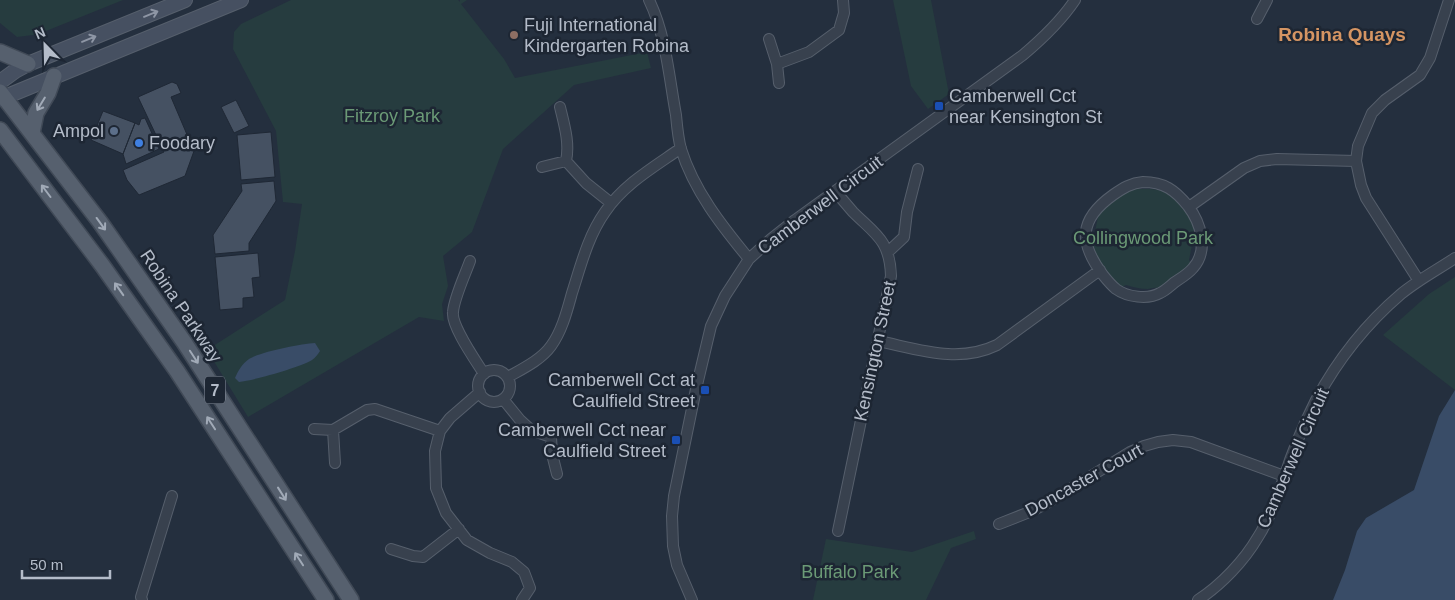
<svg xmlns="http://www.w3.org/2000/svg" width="1455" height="600" font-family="Arial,sans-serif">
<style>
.green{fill:#263c3f}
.water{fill:#394c67}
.building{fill:#455162;stroke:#1f2835}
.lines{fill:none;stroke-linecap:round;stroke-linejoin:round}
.minor-casing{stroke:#565f6c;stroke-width:12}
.secondary-casing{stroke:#565f6c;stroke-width:16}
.primary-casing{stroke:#414a57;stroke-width:18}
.minor{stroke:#38414e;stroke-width:10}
.secondary{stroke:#465061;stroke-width:14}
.primary{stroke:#56606e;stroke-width:15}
.oneway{stroke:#8e96a5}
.oneway2{stroke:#a1aab7}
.education-dot{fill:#8d6e63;stroke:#1d2633;stroke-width:2}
.transit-dot{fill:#1a4fb4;stroke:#1d2633;stroke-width:2}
.service-dot{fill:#5c6f8a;stroke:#1d2633;stroke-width:2}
.shop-dot{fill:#3f7fe0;stroke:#1d2633;stroke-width:2}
.labels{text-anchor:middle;stroke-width:5;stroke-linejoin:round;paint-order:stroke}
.shield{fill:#1d2633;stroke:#878f9c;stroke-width:1}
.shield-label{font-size:16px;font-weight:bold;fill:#b4bcc9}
.poi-label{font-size:18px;fill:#b4bcc9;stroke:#1d2633;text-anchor:start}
.park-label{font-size:18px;fill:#6b9a76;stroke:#1d2633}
.street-label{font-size:18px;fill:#b4bcc9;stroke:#1d2633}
.neighbourhood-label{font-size:19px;font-weight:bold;fill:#d59563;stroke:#1d2633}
</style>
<rect width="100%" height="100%" fill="#242f3e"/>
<path class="green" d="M 0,0 L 123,0 L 46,31 L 33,35 L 17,37 L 0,23 Z
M 291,0 L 458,0 L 460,2 L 460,0 L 467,0 L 461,4 L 504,59 L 515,78 L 647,52 L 651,68 L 574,85 L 503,149 L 472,232 L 443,256 L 448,286 L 442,304 L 444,321 L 419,317 L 248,417 L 207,350 L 285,300 L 295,251 L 302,204 L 283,202 L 276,131 L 233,49 L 234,32 L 241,24 Z
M 893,0 L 931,0 L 949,94 L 928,109 L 911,86 Z
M 1136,185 L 1138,189 L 1151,189 L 1164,191 L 1167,189 L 1185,209 L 1198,232 L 1194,235 L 1189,260 L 1192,265 L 1162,289 C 1156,287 1154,288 1148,289 C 1140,289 1133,287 1126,285 L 1120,288 C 1106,277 1097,260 1090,244 L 1093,242 L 1098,217 L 1097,213 L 1104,206 Z
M 1455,277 L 1455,390 L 1383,335 L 1429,294 Z
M 974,531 L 976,539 L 951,548 L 926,600 L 813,600 L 826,539 L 912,552 Z"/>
<path class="water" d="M 315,343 L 320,351 C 318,354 315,358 312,360 C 298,368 255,380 239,382 L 235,378 C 238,371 242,364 249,359 C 260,352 300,344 315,343 Z
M 1455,390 L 1455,600 L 1333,600 L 1345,570 L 1357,531 L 1366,518 L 1414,490 L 1439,416 Z"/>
<path class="building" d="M 172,82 L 177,84 L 181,93 L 171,97 L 194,151 L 185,176 L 139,195 L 127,180 L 123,170 L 164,152 L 138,97 Z
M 236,100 L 249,126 L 234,133 L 221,107 Z
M 103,111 L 135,123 L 123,154 L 91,140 Z
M 145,118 L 159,149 L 126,164 L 123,154 L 135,123 L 139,125 L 141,119 Z
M 271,132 L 275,177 L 241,180 L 237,135 Z
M 274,181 L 276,201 L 249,243 L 249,251 L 215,254 L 213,235 L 242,191 L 241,184 Z
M 258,253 L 260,277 L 252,278 L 254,297 L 243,298 L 243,308 L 220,310 L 215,257 Z"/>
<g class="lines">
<defs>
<path id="minor" d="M 649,0 C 666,35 669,77 676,115 C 677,126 678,138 681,149 C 694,191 722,226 749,259
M 1257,19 L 1267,0
M 769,39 L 777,64 L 779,83
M 777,64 L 809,52 L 839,30 L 844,13 L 843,0
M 560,107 C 564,124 570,143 566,161 L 586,183 L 611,203
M 542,167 L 566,161
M 1143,182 C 1164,182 1175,190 1188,206 C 1201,223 1209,250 1193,268 C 1188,274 1181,278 1175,282 C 1170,286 1165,291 1160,293 C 1148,300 1127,297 1116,289 C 1111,285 1107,280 1103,275 C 1079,243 1078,220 1113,195 C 1123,188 1131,183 1143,182 Z
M 835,191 C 841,198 847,205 853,212 C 875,234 890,240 891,276 L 838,531
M 1189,207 L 1244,168 L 1260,161 L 1277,159 L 1356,161
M 888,252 L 904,237 L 907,212 L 918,169
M 470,261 C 465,275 454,298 453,312 C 451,326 476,361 484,374
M 1419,281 L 1366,198 L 1361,185 L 1356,161 L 1358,146 L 1372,113 L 1385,100 L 1420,75 L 1430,58 L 1449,0
M 878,341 C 918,349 958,364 997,345 L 1100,270
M478 386a16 16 0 1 1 32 0a16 16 0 1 1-32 0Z
M 508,377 C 522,369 541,360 551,346 C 562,331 567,311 572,293 C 581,265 588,236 605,212 C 624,184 654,167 681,148
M 480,392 L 450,418 L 440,431 L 435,451 L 436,488 L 446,513 L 467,540 L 490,553 L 512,562 L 524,572 L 530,588 L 522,600
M 503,399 L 520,420 L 531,430 L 551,437 L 552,454 L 557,474
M 314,429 L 333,430
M 335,463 L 333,430 L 367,410 L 375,409 L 440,431
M 999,524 L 1032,511 L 1049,502 L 1130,452 L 1144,446 L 1158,442 L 1173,440 L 1191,442 L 1284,476
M 391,549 L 413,556 L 423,557 L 459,529
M 142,600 L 141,597 L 172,496
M 692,600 L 677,565 L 673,546 L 672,516 L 674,496 L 696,389 L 711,326 L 725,296 L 749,259 L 771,239 L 795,220 L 1023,55 C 1042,39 1061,21 1075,0
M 1198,600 C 1221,585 1244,561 1258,537 C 1270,519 1276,498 1284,478 C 1292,452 1304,424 1316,400 C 1337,361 1367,323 1401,294 C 1418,280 1437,270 1455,258"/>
<path id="secondary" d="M 0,82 L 15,71 L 28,64 L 185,0
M 0,99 L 241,0"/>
<path id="primary" d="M 0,52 L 28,64
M 0,92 L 100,222 L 184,342 L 351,600
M 0,130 L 102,265 L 177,371 L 326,600
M 32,133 L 36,113 L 48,93 L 54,76"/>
</defs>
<use href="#minor" class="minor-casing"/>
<use href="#secondary" class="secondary-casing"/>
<use href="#primary" class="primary-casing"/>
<use href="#minor" class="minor"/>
<use href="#secondary" class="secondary"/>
<use href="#primary" class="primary"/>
</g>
<defs><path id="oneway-shaft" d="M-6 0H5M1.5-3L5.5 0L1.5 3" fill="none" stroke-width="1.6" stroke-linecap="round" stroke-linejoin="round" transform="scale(1.25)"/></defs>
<g class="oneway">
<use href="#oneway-shaft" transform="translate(151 14) rotate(-22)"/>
<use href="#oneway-shaft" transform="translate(89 39) rotate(-22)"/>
</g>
<g class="oneway2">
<use href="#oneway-shaft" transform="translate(41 104) rotate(121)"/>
<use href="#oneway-shaft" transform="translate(46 191) rotate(-127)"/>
<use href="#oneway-shaft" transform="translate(101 224) rotate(54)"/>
<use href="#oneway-shaft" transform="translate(119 289) rotate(-125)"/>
<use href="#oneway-shaft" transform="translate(194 357) rotate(57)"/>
<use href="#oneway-shaft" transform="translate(211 423) rotate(-123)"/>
<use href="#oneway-shaft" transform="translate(282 494) rotate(58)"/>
<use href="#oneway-shaft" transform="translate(299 559) rotate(-123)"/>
</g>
<circle class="education-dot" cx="514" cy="35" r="5"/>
<g class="transit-dot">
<rect x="934" y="101" width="10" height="10" rx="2.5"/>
<rect x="700" y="385" width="10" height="10" rx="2.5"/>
<rect x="671" y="435" width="10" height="10" rx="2.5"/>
</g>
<circle class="service-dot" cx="114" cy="131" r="5"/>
<circle class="shop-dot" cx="139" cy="143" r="5"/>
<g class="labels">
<rect class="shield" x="205" y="376.5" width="20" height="27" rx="4"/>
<g class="shield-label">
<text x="215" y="396">7</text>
</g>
<g class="poi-label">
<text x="524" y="31">Fuji International<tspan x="524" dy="21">Kindergarten Robina</tspan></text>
<text x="949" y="102">Camberwell Cct<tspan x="949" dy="21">near Kensington St</tspan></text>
<text x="104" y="137" text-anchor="end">Ampol</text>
<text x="149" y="149">Foodary</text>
<text x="695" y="386" text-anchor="end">Camberwell Cct at<tspan x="695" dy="21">Caulfield Street</tspan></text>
<text x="666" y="436" text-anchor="end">Camberwell Cct near<tspan x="666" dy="21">Caulfield Street</tspan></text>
</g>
<g class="park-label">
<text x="392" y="122">Fitzroy Park</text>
<text x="1143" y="244">Collingwood Park</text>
<text x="850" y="578">Buffalo Park</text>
</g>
<g class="street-label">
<text transform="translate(820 205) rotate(-37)" y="6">Camberwell Circuit</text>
<text transform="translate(181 306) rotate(56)" y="6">Robina Parkway</text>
<text transform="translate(875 351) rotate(-78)" y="6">Kensington Street</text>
<text transform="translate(1293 458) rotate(-66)" y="6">Camberwell Circuit</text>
<text transform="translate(1084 480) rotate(-29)" y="6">Doncaster Court</text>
</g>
<g class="neighbourhood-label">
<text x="1342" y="41">Robina Quays</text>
</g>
</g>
<g transform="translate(45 45) rotate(337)" stroke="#1d2633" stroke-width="4" paint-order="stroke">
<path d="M0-4L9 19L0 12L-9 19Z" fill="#b4bcc9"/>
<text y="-8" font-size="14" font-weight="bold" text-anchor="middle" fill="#b4bcc9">N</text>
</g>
<path d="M22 570v8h88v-8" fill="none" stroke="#b4bcc9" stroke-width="2.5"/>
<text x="30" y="570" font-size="15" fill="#b4bcc9" stroke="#1d2633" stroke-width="4" paint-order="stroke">50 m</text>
</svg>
